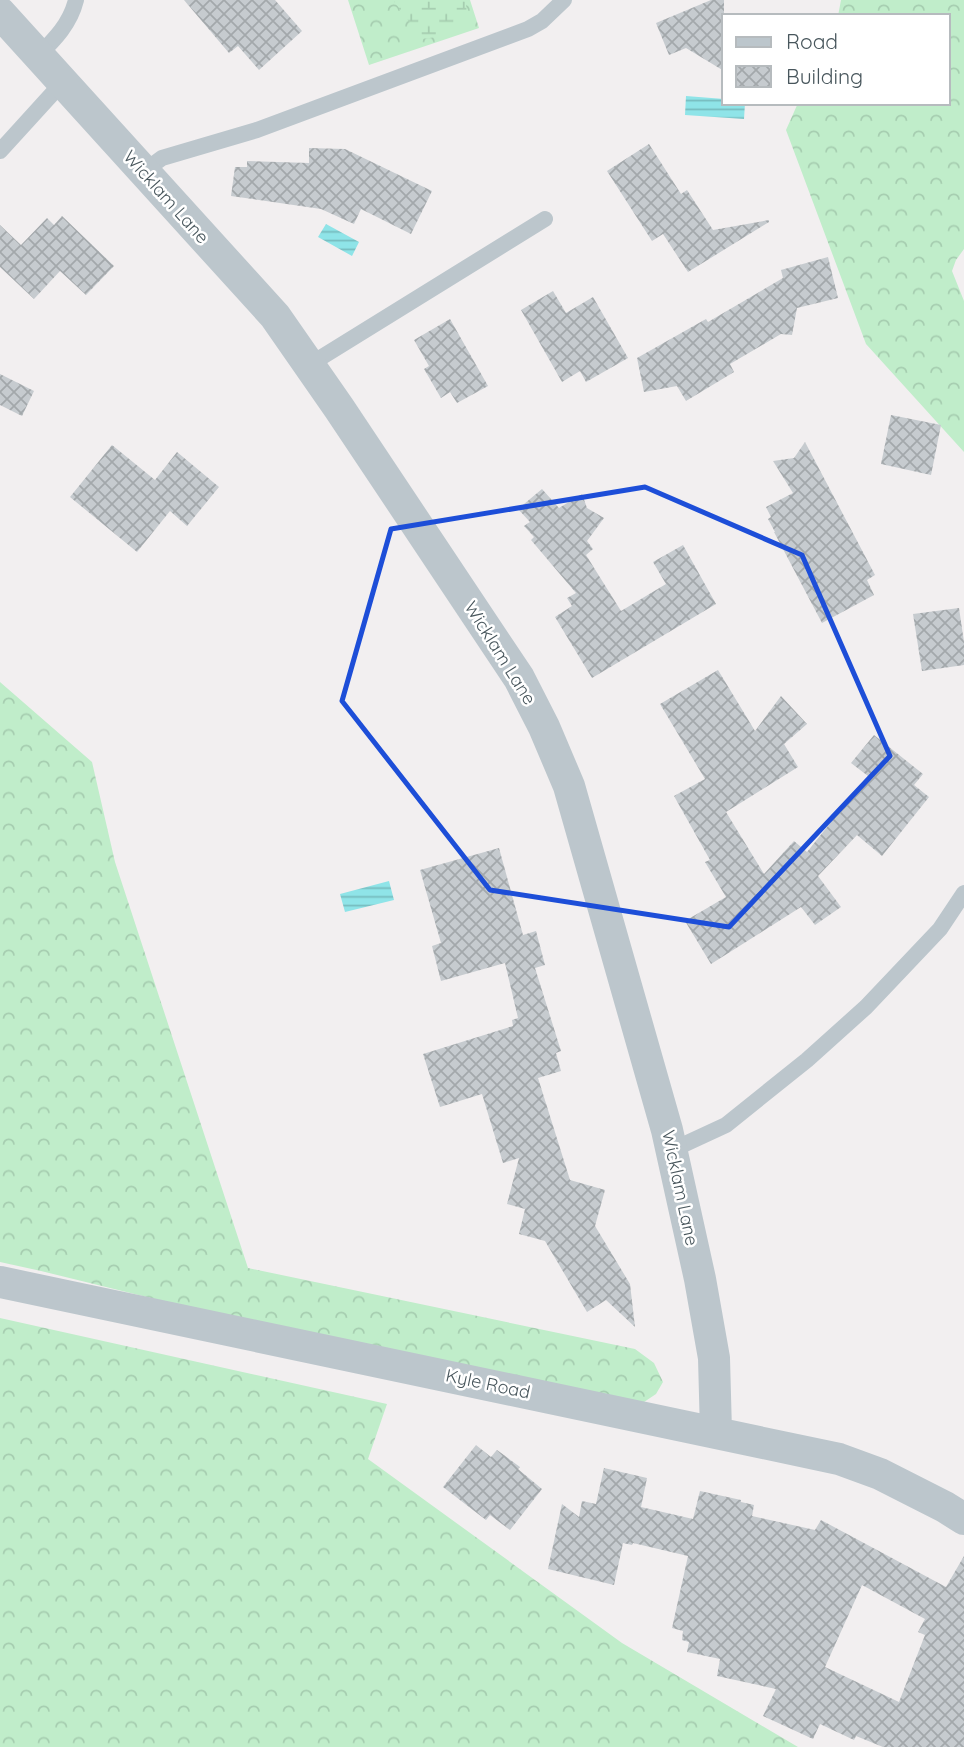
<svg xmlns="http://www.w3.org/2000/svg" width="964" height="1747" font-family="Quicksand,sans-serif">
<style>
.forest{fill:url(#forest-crowns)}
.wetland{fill:url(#wetland-marsh)}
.water{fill:url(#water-rules)}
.building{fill:url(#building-cross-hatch);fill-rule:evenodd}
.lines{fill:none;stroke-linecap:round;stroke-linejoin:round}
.lane{stroke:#bcc6cc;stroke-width:16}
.street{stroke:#bcc6cc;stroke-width:32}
.marked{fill:none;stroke:#1d4ed8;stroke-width:5;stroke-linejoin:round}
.labels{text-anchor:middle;stroke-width:5;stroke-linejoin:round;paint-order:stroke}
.street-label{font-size:18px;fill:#48565c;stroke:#fff}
</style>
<defs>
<pattern id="forest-crowns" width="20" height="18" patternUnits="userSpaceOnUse" patternTransform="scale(1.75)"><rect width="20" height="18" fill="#c0edca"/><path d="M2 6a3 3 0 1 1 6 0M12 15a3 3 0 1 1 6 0" fill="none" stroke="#a6cdb0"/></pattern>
<pattern id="wetland-marsh" width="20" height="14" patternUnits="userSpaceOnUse" patternTransform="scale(1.75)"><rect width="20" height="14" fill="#c0edca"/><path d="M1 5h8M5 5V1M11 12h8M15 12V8" fill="none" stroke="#a6cdb0"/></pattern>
<pattern id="water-rules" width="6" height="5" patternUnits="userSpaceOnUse" patternTransform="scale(1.75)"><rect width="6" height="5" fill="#8fe4e8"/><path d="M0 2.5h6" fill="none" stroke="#77bcbf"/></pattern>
<pattern id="building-cross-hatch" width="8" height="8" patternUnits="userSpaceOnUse" patternTransform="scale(1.75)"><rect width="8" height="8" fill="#c6cbcf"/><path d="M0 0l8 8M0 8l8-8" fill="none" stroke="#a3a8ab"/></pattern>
</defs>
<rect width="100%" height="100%" fill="#f2eff0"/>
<path class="forest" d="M 348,0 L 470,0 L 479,28 L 369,65 Z
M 841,0 L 964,0 L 964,249 L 956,260 L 952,271 L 964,301 L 964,452 L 866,344 L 786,130 L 798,103 L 948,103 L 948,16 L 838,16 Z
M 0,682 L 92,762 L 115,862 L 248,1268 L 635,1349 L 654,1363 L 663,1382 L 656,1394 L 641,1404 L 232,1318 L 41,1271 L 0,1262 Z
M 0,1318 L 387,1404 L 368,1459 L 622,1643 L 798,1747 L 0,1747 Z"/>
<path class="wetland" d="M 393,0 L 466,0 C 466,5 467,12 466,18 C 464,34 436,37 422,39 Z"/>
<path class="water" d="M 686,96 L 724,99 L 724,103 L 745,103 L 744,119 L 685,115 Z
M 326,224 L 359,242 L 352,256 L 318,237 Z
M 389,881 L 394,900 L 345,912 L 340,894 Z"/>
<path class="building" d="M 184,0 L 275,0 L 302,31 L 259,70 L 238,46 L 229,53 Z
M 711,0 L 724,0 L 724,71 L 686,48 L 669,55 L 656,23 Z
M 649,144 L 681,194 L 687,190 L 713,230 L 769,220 L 769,222 L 688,272 L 663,234 L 652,241 L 607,171 Z
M 309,148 L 345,149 L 432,191 L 411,234 L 361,209 L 354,224 L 321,209 L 231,196 L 235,167 L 247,167 L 247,161 L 309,163 Z
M 62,216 L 114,266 L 86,295 L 60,271 L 34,299 L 0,267 L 0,225 L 21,245 L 47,218 L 54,225 Z
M 828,257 L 838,298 L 797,308 L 792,335 L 781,334 L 730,364 L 734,372 L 686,401 L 677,386 L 644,392 L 637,358 L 706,319 L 708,322 L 783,278 L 781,270 Z
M 553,291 L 566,313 L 593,297 L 628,358 L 586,382 L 580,371 L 562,382 L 521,310 Z
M 450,319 L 488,386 L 457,403 L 450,392 L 441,398 L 424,369 L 429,366 L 414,340 Z
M 0,374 L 34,391 L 22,416 L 0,405 Z
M 891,415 L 941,425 L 931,475 L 881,464 Z
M 805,442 L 875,575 L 867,580 L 874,595 L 822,623 L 774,532 L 775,532 L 768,519 L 771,517 L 766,507 L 793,493 L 773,461 L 794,458 Z
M 112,445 L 155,480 L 177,452 L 219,487 L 187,526 L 170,511 L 137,552 L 70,497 Z
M 542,489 L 559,508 L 582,494 L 587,508 L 604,518 L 587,541 L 593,549 L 586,555 L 621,611 L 666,584 L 653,562 L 683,545 L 716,604 L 592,678 L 555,617 L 572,606 L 567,598 L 576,593 L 531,540 L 534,537 L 524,526 L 530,522 L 518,509 Z
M 959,608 L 964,642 L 964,665 L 922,671 L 913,614 Z
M 718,670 L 755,731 L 781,696 L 807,724 L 784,744 L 798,767 L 726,812 L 764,874 L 794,841 L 807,852 L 868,776 L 851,763 L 874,735 L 923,774 L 914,785 L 929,797 L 882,856 L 857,835 L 818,876 L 841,907 L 815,925 L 801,907 L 711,964 L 685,921 L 726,897 L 705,862 L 710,860 L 674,796 L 705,779 L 660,704 Z
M 499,848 L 523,935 L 536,931 L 545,965 L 535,968 L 561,1051 L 556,1053 L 561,1071 L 538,1078 L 570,1180 L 605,1190 L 595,1226 L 630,1284 L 635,1327 L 606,1300 L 587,1312 L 545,1241 L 519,1234 L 525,1209 L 507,1204 L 519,1158 L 503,1163 L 482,1094 L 440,1107 L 423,1054 L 513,1026 L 512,1020 L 518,1018 L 505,963 L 441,981 L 432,946 L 441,943 L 420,870 Z
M 476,1445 L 491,1457 L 497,1450 L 520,1467 L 518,1469 L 542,1489 L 510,1530 L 490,1515 L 486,1520 L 443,1487 Z
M 604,1468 L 647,1478 L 641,1507 L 693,1519 L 700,1491 L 741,1500 L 741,1502 L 754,1505 L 752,1516 L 815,1530 L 821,1520 L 946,1587 L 964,1556 L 964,1747 L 883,1747 L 856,1736 L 854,1740 L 820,1724 L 813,1739 L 763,1716 L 776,1689 L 717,1676 L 720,1659 L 687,1652 L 689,1642 L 682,1640 L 683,1631 L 672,1628 L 688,1556 L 633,1543 L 632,1545 L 623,1543 L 614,1585 L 548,1569 L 562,1504 L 579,1517 L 582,1501 L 596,1504 ZM 862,1585 L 925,1619 L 918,1632 L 925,1635 L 899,1702 L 825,1667 Z"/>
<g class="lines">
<path class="lane" d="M 38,56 C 55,39 70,24 76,0
M 0,151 L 62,83
M 143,172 L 162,158 L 257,130 L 528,29 L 542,21 L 564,0
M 309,365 L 545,219
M 672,1150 L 726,1125 L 807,1060 L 866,1007 L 940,929 L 964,893"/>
<path class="street" d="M 0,13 L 275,316 L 339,408 L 519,678 L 544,727 L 569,786 L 667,1130 L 700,1279 L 714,1358 L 716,1432
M 0,1282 L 839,1459 L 880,1474 L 945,1507 L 964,1519"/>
</g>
<path class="marked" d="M 645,487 L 802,555 L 890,756 L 729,927 L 490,890 L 342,701 L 391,529 Z"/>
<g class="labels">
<g class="street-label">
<text transform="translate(166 197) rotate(48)" y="6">Wicklam Lane</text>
<text transform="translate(500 653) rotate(58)" y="6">Wicklam Lane</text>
<text transform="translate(680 1188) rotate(78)" y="6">Wicklam Lane</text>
<text transform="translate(488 1384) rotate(12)" y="6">Kyle Road</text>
</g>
</g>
<rect x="722" y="14" width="228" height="91" fill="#ffffff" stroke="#b6bbbe" stroke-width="2"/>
<rect x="736" y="37" width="35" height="10" fill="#bcc6cc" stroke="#b6bbbe" stroke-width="2"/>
<text x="786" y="49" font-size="21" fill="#48565c">Road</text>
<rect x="736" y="66" width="35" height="21" fill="url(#building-cross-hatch)" stroke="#b6bbbe" stroke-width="2"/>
<text x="786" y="84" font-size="21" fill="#48565c">Building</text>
</svg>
